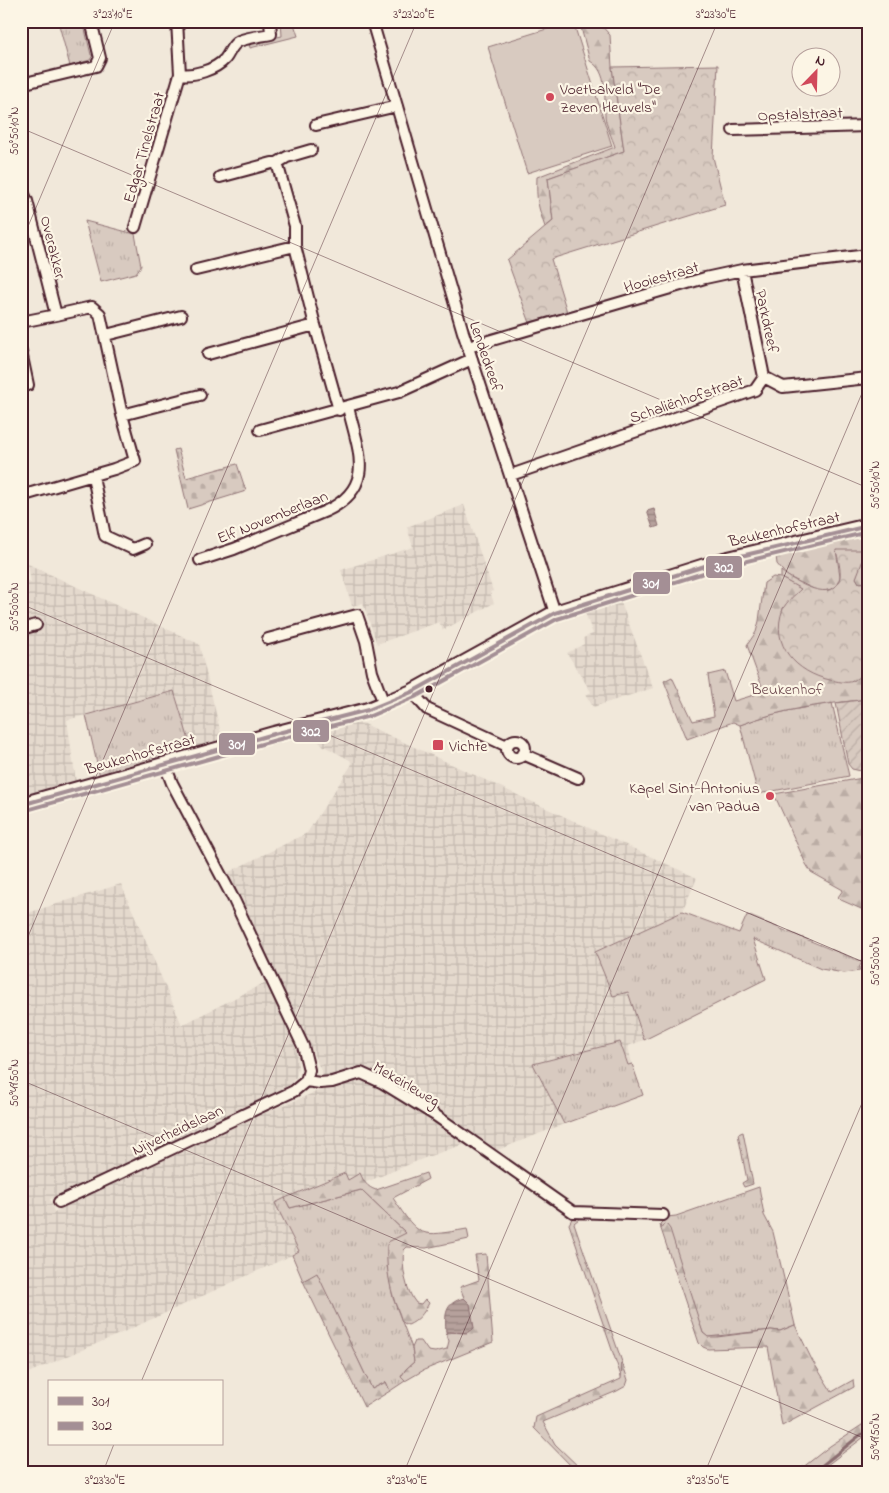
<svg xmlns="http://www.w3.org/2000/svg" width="889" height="1493" font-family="'Indie Flower',sans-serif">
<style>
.industrial{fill:url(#industrial-grid)}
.grass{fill:url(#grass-tufts);stroke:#917476}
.forest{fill:url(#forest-firs);stroke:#917476}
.cemetery{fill:url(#cemetery-stones);stroke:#917476}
.park{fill:url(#park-crowns);stroke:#917476}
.garden{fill:url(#garden-furrows);stroke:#917476}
.pitch{fill:#d8cac0;stroke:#917476}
.water{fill:url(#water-rules);stroke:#8b6d6f}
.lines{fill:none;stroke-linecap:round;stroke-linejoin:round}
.stream{stroke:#8b6d6f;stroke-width:3}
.street-casing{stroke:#4a1f2b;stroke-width:14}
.secondary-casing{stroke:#4a1f2b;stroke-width:18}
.street{stroke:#fcf5e5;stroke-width:10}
.secondary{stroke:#fcf5e5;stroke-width:14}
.bus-1-casing{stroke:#fcf5e5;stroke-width:8}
.bus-2-casing{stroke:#fcf5e5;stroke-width:8}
.bus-1{stroke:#a48f95;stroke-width:4}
.bus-2{stroke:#a48f95;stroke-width:4}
.ticks{fill:none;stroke:#4a1f2b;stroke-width:1;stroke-opacity:0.45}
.poi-dot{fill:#d1495b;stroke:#fcf5e5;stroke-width:2}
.bus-dot{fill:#4a1f2b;stroke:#fcf5e5;stroke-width:2}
.labels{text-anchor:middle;stroke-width:4.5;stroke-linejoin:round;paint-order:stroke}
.poi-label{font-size:16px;fill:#4a1f2b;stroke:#fcf5e5;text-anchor:start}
.street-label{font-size:16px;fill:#4a1f2b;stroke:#fcf5e5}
.park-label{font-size:16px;fill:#6e4a50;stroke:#fcf5e5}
.line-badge{stroke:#fcf5e5;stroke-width:2}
.badge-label{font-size:14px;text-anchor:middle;font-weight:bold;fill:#fff}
.neatline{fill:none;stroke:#4a1f2b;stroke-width:2}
.ticks-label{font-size:12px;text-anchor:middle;fill:#4a1f2b}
</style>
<defs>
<pattern id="industrial-grid" width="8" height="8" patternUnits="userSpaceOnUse" patternTransform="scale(1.25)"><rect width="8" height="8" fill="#e4d9cd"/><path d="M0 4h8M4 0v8" fill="none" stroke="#c5bab0"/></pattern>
<pattern id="grass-tufts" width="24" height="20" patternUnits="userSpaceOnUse" patternTransform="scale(1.25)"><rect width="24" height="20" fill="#d8cac0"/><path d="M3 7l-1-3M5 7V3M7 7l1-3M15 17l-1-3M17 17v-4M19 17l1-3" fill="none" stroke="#bbada5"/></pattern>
<pattern id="forest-firs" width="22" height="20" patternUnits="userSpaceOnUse" patternTransform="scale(1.25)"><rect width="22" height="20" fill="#d8cac0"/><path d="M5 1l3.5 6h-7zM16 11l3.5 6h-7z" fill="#bbada5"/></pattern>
<pattern id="cemetery-stones" width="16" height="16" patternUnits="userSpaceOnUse" patternTransform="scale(1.25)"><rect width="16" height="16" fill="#d8cac0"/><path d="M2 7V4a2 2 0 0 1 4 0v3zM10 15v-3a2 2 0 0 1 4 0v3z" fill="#bbada5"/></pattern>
<pattern id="park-crowns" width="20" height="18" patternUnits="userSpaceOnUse" patternTransform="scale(1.25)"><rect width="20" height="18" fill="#d8cac0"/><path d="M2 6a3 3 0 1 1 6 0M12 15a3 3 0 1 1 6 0" fill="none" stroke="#bbada5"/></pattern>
<pattern id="garden-furrows" width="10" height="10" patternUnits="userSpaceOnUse" patternTransform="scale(1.25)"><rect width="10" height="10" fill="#d8cac0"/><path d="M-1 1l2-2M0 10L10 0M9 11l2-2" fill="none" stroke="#bbada5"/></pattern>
<pattern id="water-rules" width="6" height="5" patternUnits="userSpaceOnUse" patternTransform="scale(1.25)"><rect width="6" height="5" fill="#b6a19c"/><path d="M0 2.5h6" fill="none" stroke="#96837f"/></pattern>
</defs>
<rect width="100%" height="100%" fill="#f1e8da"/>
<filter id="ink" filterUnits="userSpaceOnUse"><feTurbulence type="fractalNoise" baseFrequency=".02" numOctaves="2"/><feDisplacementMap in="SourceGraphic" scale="10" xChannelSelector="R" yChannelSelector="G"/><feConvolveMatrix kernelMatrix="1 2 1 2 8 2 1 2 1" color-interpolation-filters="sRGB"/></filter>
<g filter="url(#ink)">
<path class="industrial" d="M 464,505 L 493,591 L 490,592 L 494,603 L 443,630 L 439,622 L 377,644 L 363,603 L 352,606 L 341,570 L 413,547 L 407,527 Z
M 28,564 L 199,644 L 223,742 L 192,750 L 174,691 L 67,720 L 76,782 L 21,797 L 21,578 L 31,583 Z
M 620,600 L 653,688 L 593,707 L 586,695 L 591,692 L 567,653 L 584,644 L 583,638 L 593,634 L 584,610 Z
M 358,721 L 697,878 L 682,912 L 595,952 L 628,992 L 644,1040 L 628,1046 L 632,1064 L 628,1065 L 620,1042 L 533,1064 L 564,1124 L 495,1151 L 468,1143 L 427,1157 L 364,1183 L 348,1180 L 344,1173 L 275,1202 L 299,1252 L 117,1335 L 21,1376 L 21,915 L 121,884 L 182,1025 L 266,982 L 290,1029 L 297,1055 L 298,1068 L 296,1077 L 288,1087 L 271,1098 L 50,1199 L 54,1212 L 258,1116 L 318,1091 L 323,1075 L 309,1044 L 225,874 L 307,833 L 352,764 L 350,760 L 324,746 L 308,733 Z"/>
<path class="grass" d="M 58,21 L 83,21 L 91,55 L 93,55 L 90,60 L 70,66 Z
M 281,21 L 293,21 L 298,36 L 250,48 L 249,43 L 282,36 Z
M 85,221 L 135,234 L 141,266 L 136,273 L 101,282 Z
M 174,691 L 192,750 L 100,777 L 86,715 Z
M 832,703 L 849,776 L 758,794 L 740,725 C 770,713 801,708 832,703 Z
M 682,912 L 739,933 L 747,915 L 862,962 L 859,968 L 860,971 L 844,973 L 821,969 L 753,939 L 766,979 L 644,1040 L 628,992 L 613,996 L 595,952 Z
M 620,1042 L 628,1065 L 632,1064 L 643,1095 L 564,1124 L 533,1064 Z
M 759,1187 L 764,1215 L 773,1232 L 795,1325 L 780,1331 L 771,1330 L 708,1337 L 703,1333 L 664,1225 L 661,1229 L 660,1224 L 667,1217 L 676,1216 Z
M 361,1190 L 406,1233 L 387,1266 L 393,1298 L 412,1348 L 414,1362 L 406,1369 L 401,1377 L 405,1381 L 390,1391 L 386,1382 L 372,1389 L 317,1274 L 303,1281 L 292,1255 L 299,1251 L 275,1203 L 285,1198 L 290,1208 Z
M 581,1216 L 636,1217 L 579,1219 L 574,1223 L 622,1362 L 622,1379 L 569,1224 L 573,1217 Z"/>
<path class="forest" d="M 584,21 L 597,21 L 610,35 L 612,67 L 624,151 L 548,178 L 553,221 L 545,227 C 538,206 536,200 537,177 L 615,147 C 612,137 606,126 605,116 C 604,98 609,72 590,61 L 580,24 Z
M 868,534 L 868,582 L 859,583 L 856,578 L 858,571 L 836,550 L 840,576 L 839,580 L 835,588 L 820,592 L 787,576 L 777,564 L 776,556 Z
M 773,577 L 781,578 L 802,589 L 783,608 L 780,623 L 868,677 L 868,699 C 824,704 781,709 740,725 L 733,722 L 687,739 L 664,681 L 672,677 L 693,721 L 714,716 L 708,675 L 725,671 L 734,701 L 764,692 L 747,645 L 756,632 L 759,621 L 764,583 Z
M 868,777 L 868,912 L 841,900 L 838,897 L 843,890 L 811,872 L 806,864 L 774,794 Z
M 743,1132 L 753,1184 L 744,1187 L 742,1183 L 747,1180 L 738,1134 Z
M 345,1173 L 348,1180 L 360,1173 C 364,1182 367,1187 376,1190 L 426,1173 L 428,1179 L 393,1198 C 420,1239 420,1237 467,1229 L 469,1239 L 426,1248 L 407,1247 L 404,1250 C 401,1266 406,1291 416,1303 L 421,1304 L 425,1299 L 429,1303 C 424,1313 418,1321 408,1325 L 402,1322 C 400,1313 395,1305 393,1296 C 388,1279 386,1262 387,1245 L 388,1242 L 406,1233 L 361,1190 L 290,1208 L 285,1198 Z
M 664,1224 L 667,1225 L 670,1229 L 703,1333 L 708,1337 L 717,1337 L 771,1330 L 780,1331 L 795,1325 L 812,1360 L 832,1392 L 853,1380 L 854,1387 L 782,1426 L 768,1347 L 708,1349 L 703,1347 L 699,1343 L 661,1229 Z
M 486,1254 L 493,1342 L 424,1370 L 405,1381 L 401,1377 L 406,1369 L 414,1362 L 412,1348 L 415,1341 L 421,1341 L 428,1351 L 435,1352 L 447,1349 L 449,1341 L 446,1332 L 467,1333 L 470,1304 L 464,1298 L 460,1287 L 479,1280 L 475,1255 Z
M 317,1273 L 372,1389 L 386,1382 L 390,1391 L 364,1407 L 303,1281 Z
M 622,1362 L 628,1380 L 626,1386 L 617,1391 L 543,1422 L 555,1444 L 584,1472 L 577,1472 L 534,1428 L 536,1417 L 621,1379 Z
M 868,1421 L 868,1434 L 818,1472 L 797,1472 L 830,1446 Z"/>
<path class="cemetery" d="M 178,449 L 186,478 L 237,464 L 246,491 L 188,509 L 174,450 Z"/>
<path class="park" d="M 718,65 L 713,157 L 725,205 L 551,259 L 567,312 L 530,323 L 507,260 L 553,221 L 548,178 L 624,151 L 612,67 Z
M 836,550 L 864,550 L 863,560 L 856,578 L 859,583 L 868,582 L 868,677 L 862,674 C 859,676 856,680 853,681 C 847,684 836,681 830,680 C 797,673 769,645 783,609 C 786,602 795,595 801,589 L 781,578 L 781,571 C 793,581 835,606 840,577 C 841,569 838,559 836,550 Z"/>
<path class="garden" d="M 868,699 L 868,770 L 861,771 L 852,769 L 848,764 L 836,703 Z"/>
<path class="pitch" d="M 573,21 L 612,146 L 527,173 L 488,47 Z"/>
<path class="water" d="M 654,509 L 659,526 L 653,528 L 647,511 Z
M 464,1298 L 470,1304 L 474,1328 C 468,1336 456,1331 446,1332 C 445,1315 444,1303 464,1298 Z"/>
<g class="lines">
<path class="stream" d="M 814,1472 L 859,1436 L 868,1431"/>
<defs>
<path id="street" d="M 372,21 L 463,332 L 555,613
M 180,74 C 194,76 215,70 225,59 C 230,53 231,45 239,41 C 249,37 261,36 271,34 L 270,21
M 21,84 L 96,66 L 100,58 L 91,21
M 316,125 L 397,106
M 733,130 L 868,126
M 277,163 L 287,157 L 311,150
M 220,177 L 272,163 L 277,163 L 295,226 L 295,246 L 315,325 L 339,410
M 21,188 L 27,201 L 56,315 L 92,307 L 100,314 L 122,415 L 135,461 L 114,469 L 21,496
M 135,227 L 180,74 L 177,21
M 196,270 L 295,246
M 742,270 L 764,377
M 21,322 L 56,315
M 106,335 L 181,316
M 468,347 L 705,278 L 742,270 L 868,255
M 21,352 L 28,385
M 208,354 L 315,325
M 764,377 L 783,387 L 868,378
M 122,415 L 200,395
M 260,430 L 399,392 L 472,359
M 511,475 L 755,390 L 764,377
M 93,476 L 105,536 L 133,549 L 145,544
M 200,560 L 234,549 L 326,511 C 377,487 358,450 348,407
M 21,629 L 36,625
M 268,639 L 357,615 L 366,641 L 372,672 L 384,704
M 412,692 L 427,709 L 507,746
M507 749a9 9 0 1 1 18 0a9 9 0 1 1-18 0Z
M 523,754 L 578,778
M 165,765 L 172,783 L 234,900 L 303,1046 L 309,1070 L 306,1081
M 306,1081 L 320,1083 L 332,1082 L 361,1073 L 383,1083 L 435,1115 L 573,1212 L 663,1215
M 59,1202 L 294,1091 L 306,1081"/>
<path id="secondary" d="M 21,805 L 274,734 L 368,710 L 412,692 L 555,613 L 724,560 L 868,526"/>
</defs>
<use href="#street" class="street-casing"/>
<use href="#secondary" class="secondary-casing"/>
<use href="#street" class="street"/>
<use href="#secondary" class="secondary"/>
<defs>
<path id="bus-1" d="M 21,805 L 274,734 L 368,710 L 412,692 L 555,613 L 724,560 L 868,526"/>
<path id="bus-2" d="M 23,811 L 276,740 L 370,716 L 415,697 L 557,619 L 726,566 L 868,532"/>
</defs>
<use href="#bus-1" class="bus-1-casing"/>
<use href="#bus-2" class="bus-2-casing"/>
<use href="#bus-1" class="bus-1"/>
<use href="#bus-2" class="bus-2"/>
</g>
</g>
<path class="ticks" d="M 21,128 L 868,488M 21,243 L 115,21M 21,604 L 868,964M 21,953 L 417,21M 21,1080 L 868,1440M 141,1382 L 718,21M 103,1472 L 114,1444M 404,1472 L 868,379M 705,1472 L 868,1089"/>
<g class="poi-dot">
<circle cx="550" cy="97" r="5"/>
<rect x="432" y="739" width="12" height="12" rx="2.5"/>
<circle cx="770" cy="796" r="5"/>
</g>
<circle class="bus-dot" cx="429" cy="689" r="4.5"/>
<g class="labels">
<g class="poi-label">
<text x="560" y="94">Voetbalveld "De<tspan x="560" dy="18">Zeven Heuvels"</tspan></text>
<text x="449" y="751">Vichte</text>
<text x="760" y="793" text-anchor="end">Kapel Sint-Antonius<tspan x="760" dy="18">van Padua</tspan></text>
</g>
<g class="street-label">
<text transform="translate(800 113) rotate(-2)" y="6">Opstalstraat</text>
<text transform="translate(143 147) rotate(-74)" y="6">Edgar Tinelstraat</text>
<text transform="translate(54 247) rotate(76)" y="6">Overakker</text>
<text transform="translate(661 276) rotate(-16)" y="6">Hooiestraat</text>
<text transform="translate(768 321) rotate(78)" y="6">Parkdreef</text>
<text transform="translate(487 356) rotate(71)" y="6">Lendedreef</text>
<text transform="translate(686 398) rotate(-19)" y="6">Schaliënhofstraat</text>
<text transform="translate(272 516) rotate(-22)" y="6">Elf Novemberlaan</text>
<text transform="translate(784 528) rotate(-13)" y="6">Beukenhofstraat</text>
<text transform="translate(140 753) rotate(-16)" y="6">Beukenhofstraat</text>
<text transform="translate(407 1083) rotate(30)" y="6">Mekeirleweg</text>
<text transform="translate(177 1129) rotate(-25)" y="6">Nijverheidslaan</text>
</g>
<g class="park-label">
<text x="787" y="694">Beukenhof</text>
</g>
</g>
<g class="line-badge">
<rect x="705" y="555" width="38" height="24" rx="5" fill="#a48f95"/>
<rect x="632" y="571" width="39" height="24" rx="5" fill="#a48f95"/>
<rect x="292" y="719" width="38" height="24" rx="5" fill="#a48f95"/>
<rect x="218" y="732" width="38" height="24" rx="5" fill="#a48f95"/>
</g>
<g class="badge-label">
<text x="724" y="572">302</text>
<text x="651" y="588">301</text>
<text x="311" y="736">302</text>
<text x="237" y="749">301</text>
</g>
<rect width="889" height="1493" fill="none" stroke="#fcf5e5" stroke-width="55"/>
<rect x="48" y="1380" width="175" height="65" fill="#fcf5e5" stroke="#b59f9b"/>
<rect x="58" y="1397" width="25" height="8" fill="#a48f95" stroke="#b59f9b"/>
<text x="92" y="1406" font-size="15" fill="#4a1f2b">301</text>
<rect x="58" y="1422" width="25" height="8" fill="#a48f95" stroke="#b59f9b"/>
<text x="92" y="1430" font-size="15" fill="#4a1f2b">302</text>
<g transform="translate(816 72) rotate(23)"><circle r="24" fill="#fcf5e5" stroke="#b59f9b"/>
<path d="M0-4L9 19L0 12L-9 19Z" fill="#d1495b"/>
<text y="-8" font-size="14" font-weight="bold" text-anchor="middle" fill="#4a1f2b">N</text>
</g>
<rect x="28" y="28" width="834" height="1438" class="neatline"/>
<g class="ticks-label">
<text x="113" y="18">3°23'10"E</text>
<text x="414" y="18">3°23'20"E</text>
<text x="716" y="18">3°23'30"E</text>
<text transform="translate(14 131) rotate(-90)" y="4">50°50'10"N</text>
<text transform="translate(875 485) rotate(-90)" y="4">50°50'10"N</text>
<text transform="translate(14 607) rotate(-90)" y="4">50°50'00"N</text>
<text transform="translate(875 961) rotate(-90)" y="4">50°50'00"N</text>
<text transform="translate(14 1083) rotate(-90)" y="4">50°49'50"N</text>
<text transform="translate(875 1437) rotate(-90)" y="4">50°49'50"N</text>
<text x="105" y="1484">3°23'30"E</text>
<text x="407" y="1484">3°23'40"E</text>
<text x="708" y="1484">3°23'50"E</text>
</g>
</svg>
